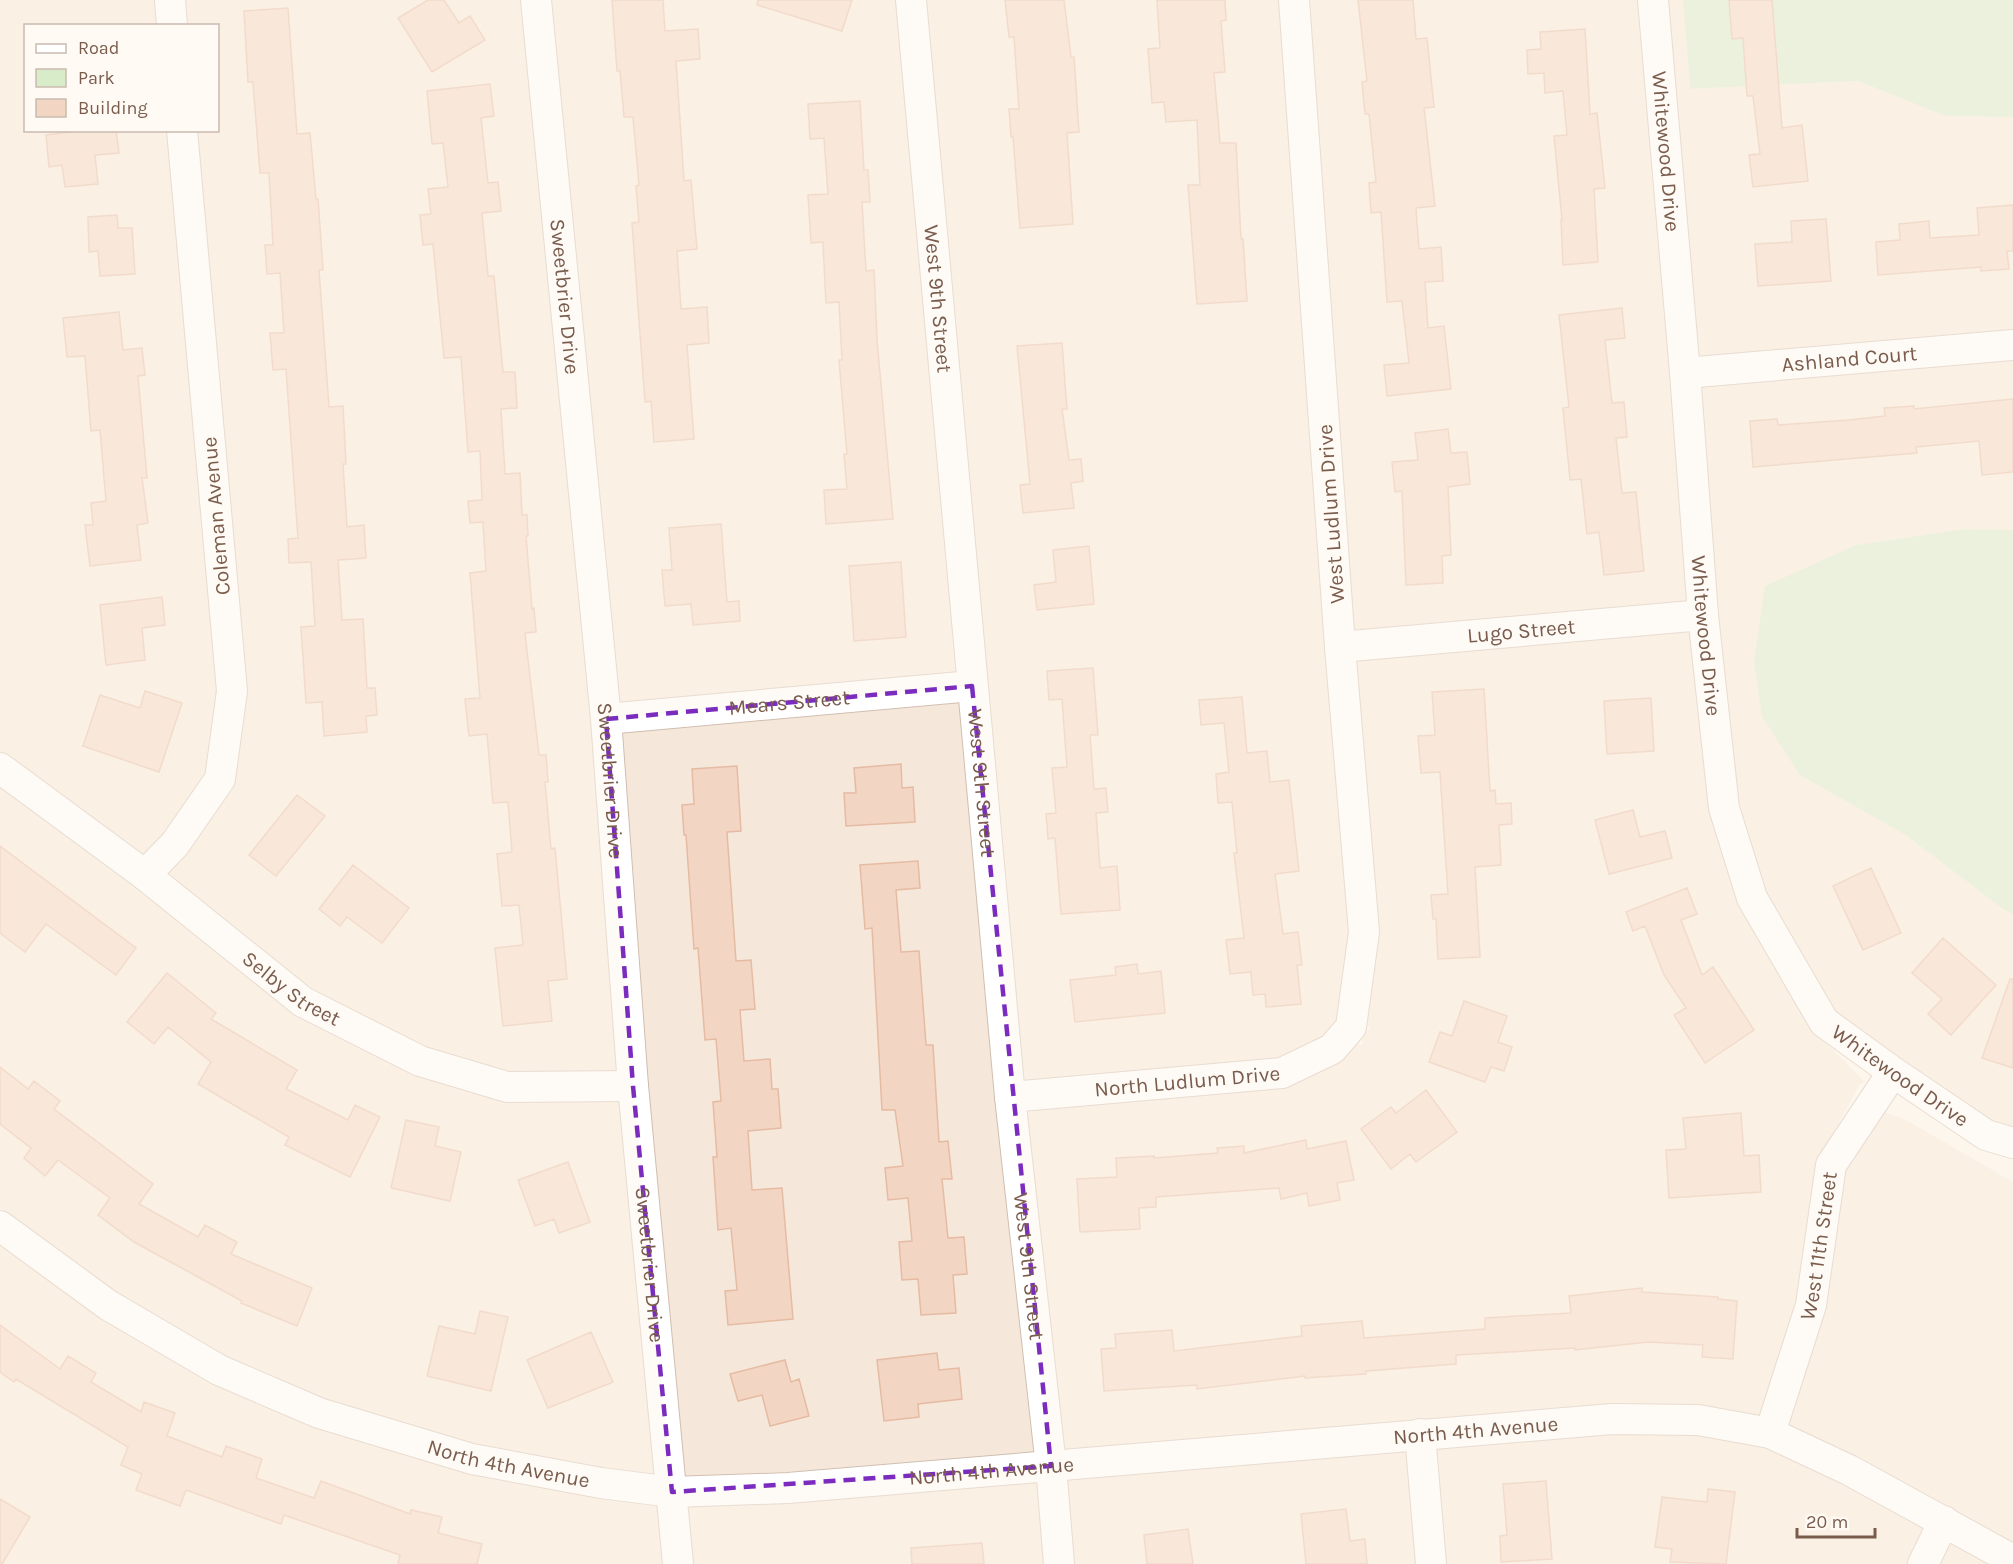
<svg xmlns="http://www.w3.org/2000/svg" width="2013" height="1564" font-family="Karla,sans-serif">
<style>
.residential{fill:#f5e8da}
.green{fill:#d8ecc9}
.building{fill:#f3d5c3;stroke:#e6bba3;stroke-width:1.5}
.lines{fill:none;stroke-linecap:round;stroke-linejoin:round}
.street-casing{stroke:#d1beb0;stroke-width:32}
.street{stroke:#fff;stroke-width:30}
.marked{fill:none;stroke:#7b2cbf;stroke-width:4.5;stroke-dasharray:12 8;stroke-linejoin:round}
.labels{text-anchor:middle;stroke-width:4.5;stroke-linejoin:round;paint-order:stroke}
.street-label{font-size:21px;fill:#7a5c4d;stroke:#fffaf3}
</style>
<rect width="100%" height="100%" fill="#fdf6ec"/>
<path class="residential" d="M 0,0 L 157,0 L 159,25 L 26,26 L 26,130 L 168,131 L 218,690 L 207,773 L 165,833 L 144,856 L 8,756 L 0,753 Z
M 184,0 L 522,0 L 593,720 L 618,1071 L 509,1072 L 424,1047 L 309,988 L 166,874 L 231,789 L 195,131 L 218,130 L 218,26 L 186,25 Z
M 549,0 L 898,0 L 957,673 L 618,703 Z
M 925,0 L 1281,0 L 1350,931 L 1339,1020 L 1324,1036 L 1278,1058 L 1022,1081 Z
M 1308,0 L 1640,0 L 1688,601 L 1352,630 Z
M 1666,0 L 1683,0 L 1690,89 L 1858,81 L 1945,116 L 2013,117 L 2013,329 L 1697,357 Z
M 2013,360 L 2013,530 L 1966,529 L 1904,834 L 2006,911 L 2013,914 L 2013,1149 L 1834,1012 L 1764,892 L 1737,805 L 1716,613 L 1699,387 Z
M 1691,631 L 1710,810 L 1813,1030 L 1865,1082 L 1860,1084 L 1820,1157 L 1798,1301 L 1761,1416 L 1698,1405 L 1610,1404 L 1063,1450 L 1025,1111 L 1283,1088 L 1338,1063 L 1356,1044 L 1362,1045 L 1364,1035 L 1370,1028 L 1365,1023 L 1355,661 Z
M 960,703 L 1036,1452 L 787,1472 L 684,1476 L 646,1085 L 620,733 Z
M 0,785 L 137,887 L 144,896 L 146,895 L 415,1075 L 507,1102 L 621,1101 L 657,1475 L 603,1468 L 475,1444 L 323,1398 L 224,1356 L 114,1292 L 0,1208 Z
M 1878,1110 L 1906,1120 L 2013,1182 L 2013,1543 L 1939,1501 L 1854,1456 L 1787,1425 L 1844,1171 Z
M 0,1244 L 315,1427 L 469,1474 L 599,1498 L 660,1506 L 664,1564 L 0,1564 Z
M 1612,1435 L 1697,1435 L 1766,1448 L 1844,1484 L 1925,1528 L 1907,1564 L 1445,1564 L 1434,1448 Z
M 1408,1451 L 1418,1564 L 1073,1564 L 1066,1480 Z
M 1039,1482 L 1046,1564 L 691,1564 L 687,1506 L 790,1503 Z
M 1950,1541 L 1990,1564 L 1938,1564 Z"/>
<path class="green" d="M 1683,0 L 2013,0 L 2013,117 L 1945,116 L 1858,81 L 1690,89 Z
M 1966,529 L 2013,530 L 2013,914 L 2006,911 L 1904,834 L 1800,775 L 1762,717 L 1754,662 L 1765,586 L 1856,545 Z"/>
<path class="building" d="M 428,0 L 444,0 L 459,23 L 470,16 L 485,40 L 432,72 L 398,18 Z
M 612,0 L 663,0 L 665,31 L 698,29 L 700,59 L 676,61 L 684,181 L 691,180 L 697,249 L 677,251 L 681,309 L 707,307 L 709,343 L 687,345 L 694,439 L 654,442 L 651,401 L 645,402 L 632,223 L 639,222 L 636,186 L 639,185 L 633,117 L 624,117 L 620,71 L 617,71 Z
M 758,0 L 852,0 L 842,31 L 757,5 Z
M 1005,0 L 1064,0 L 1071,57 L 1074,57 L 1079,132 L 1067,133 L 1073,224 L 1020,228 L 1013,137 L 1011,137 L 1009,109 L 1019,109 L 1014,37 L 1009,37 Z
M 1157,0 L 1225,0 L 1226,20 L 1221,21 L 1225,72 L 1214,73 L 1220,143 L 1236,143 L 1241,239 L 1243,239 L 1247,301 L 1197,304 L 1188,185 L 1200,185 L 1197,120 L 1166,122 L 1164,102 L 1152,103 L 1148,49 L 1160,48 Z
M 1358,0 L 1413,0 L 1416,39 L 1427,38 L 1434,107 L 1424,108 L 1435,206 L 1416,208 L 1419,249 L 1441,247 L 1443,281 L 1425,282 L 1428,328 L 1444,326 L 1451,389 L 1387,396 L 1384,365 L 1409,363 L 1402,301 L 1387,302 L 1381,212 L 1371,213 L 1369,183 L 1376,182 L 1369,114 L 1365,114 L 1362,82 L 1367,81 Z
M 1729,0 L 1772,0 L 1782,128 L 1802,125 L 1808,181 L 1753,187 L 1749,155 L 1760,154 L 1753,96 L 1747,96 L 1743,38 L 1732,39 Z
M 288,8 L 297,134 L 310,133 L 316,199 L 318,199 L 323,270 L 319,270 L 329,407 L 343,406 L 346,464 L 343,464 L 347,527 L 364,525 L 366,558 L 338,560 L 342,620 L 363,619 L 367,688 L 375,688 L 377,715 L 366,716 L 367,732 L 324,736 L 322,702 L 306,703 L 301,627 L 315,626 L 311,562 L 289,563 L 288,539 L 298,538 L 286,369 L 273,370 L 270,333 L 284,333 L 280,273 L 267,274 L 265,245 L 273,245 L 269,173 L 260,173 L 253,82 L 248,82 L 244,11 Z
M 1585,29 L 1590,114 L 1597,113 L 1605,188 L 1594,189 L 1598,262 L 1563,265 L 1561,220 L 1562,220 L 1554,136 L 1567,135 L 1563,91 L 1545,93 L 1544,73 L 1528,74 L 1527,50 L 1541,49 L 1540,32 Z
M 490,84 L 494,116 L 481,118 L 488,183 L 498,182 L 501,211 L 482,213 L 488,276 L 494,276 L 503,372 L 515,372 L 517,408 L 501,409 L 505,474 L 520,473 L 522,515 L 527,515 L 528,536 L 526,536 L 532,609 L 534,608 L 536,632 L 525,633 L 539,755 L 546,755 L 548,782 L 545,782 L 551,849 L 555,848 L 567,979 L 548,981 L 552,1021 L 503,1026 L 495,948 L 523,945 L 519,905 L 502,906 L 497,854 L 512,852 L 508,802 L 493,803 L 487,734 L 469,736 L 465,699 L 480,698 L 470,573 L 486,571 L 483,522 L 470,523 L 468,501 L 482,500 L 480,451 L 468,452 L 461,357 L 444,358 L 433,244 L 423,245 L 420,215 L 431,214 L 428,189 L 448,187 L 443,143 L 432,144 L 427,91 Z
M 860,101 L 864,170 L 868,170 L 870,202 L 862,202 L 866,271 L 874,270 L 877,340 L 893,519 L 826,524 L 824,490 L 847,489 L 844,454 L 847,454 L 839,360 L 842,360 L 839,302 L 826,303 L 823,242 L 811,243 L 808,195 L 828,194 L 824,138 L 810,139 L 808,104 Z
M 86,130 L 116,130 L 119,153 L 95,155 L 98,184 L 65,187 L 62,165 L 49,167 L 46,135 Z
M 2013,205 L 2013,251 L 2007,251 L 2009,269 L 1981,271 L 1981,267 L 1878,275 L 1876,242 L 1900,240 L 1899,224 L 1929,221 L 1930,238 L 1979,235 L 1977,208 Z
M 117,215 L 118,228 L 132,228 L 135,274 L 100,276 L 98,251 L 89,252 L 88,217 Z
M 1826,219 L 1831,281 L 1758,286 L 1755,244 L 1792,242 L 1791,221 Z
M 1622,308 L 1625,338 L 1605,340 L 1612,403 L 1624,402 L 1627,437 L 1616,438 L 1622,493 L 1636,492 L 1644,571 L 1604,575 L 1599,532 L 1587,534 L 1581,479 L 1570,480 L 1563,408 L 1569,407 L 1559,315 Z
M 119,312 L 123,350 L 142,348 L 145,375 L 138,376 L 147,478 L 142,478 L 148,523 L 137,525 L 141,560 L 90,566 L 85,525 L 93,525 L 91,503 L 106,501 L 100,430 L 91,431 L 85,356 L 67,357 L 63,318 Z
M 1062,343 L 1067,409 L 1062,409 L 1069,460 L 1081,459 L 1083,481 L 1071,483 L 1074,508 L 1023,513 L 1020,485 L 1030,484 L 1017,346 Z
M 2013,399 L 2013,472 L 1982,475 L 1979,441 L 1916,447 L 1917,453 L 1753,467 L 1750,421 L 1777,419 L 1778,425 L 1849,420 L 1885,416 L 1884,408 L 1914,406 L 1914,409 Z
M 1448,429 L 1451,453 L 1467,452 L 1470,484 L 1448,487 L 1451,555 L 1442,556 L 1443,583 L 1406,585 L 1402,491 L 1395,492 L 1392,462 L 1418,460 L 1415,433 Z
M 721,524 L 727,602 L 739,601 L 740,621 L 693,625 L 691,604 L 665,606 L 662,570 L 672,570 L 669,528 Z
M 1089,546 L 1094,604 L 1037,610 L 1034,585 L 1056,582 L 1053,550 Z
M 901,562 L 906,637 L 854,641 L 849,566 Z
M 162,597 L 165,625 L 142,628 L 145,660 L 106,665 L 100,605 Z
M 1093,668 L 1098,735 L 1090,735 L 1094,789 L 1106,788 L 1108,812 L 1096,813 L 1100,868 L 1117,866 L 1120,910 L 1061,914 L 1055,838 L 1048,839 L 1046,814 L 1056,813 L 1052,768 L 1067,767 L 1062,699 L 1049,700 L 1047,671 Z
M 1484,689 L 1490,791 L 1495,790 L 1496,804 L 1511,803 L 1512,824 L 1499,825 L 1501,865 L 1475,867 L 1480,957 L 1438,959 L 1436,919 L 1433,919 L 1431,895 L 1448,894 L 1440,772 L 1421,773 L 1418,736 L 1435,735 L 1432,692 Z
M 145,691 L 182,703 L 159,772 L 83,746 L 100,695 L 140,708 Z
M 1242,697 L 1247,753 L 1267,751 L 1270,782 L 1289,780 L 1299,871 L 1275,874 L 1283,934 L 1298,932 L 1302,965 L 1297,965 L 1301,1004 L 1266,1007 L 1265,994 L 1253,995 L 1251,972 L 1230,974 L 1226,940 L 1244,938 L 1234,853 L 1237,853 L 1232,802 L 1218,803 L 1216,774 L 1229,772 L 1224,723 L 1201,725 L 1199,700 Z
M 1651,698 L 1654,751 L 1607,754 L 1604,701 Z
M 901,764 L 902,788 L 913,787 L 915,822 L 846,826 L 844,793 L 856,793 L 854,768 Z
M 737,766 L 741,831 L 727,832 L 736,961 L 751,960 L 755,1009 L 740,1010 L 744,1061 L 770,1059 L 772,1089 L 778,1089 L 781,1128 L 748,1131 L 752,1190 L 782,1188 L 793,1319 L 728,1325 L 725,1291 L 737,1290 L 731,1228 L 718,1230 L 713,1157 L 717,1157 L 713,1102 L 721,1101 L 716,1039 L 705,1040 L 698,948 L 694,949 L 686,835 L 684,835 L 682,805 L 694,804 L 692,769 Z
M 297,795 L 325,816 L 276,876 L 249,855 Z
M 1633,810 L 1640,837 L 1665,831 L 1672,858 L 1609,874 L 1595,820 Z
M 0,846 L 136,948 L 116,975 L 46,924 L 25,952 L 0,933 Z
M 918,861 L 920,888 L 896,890 L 901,952 L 919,951 L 926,1045 L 933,1045 L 939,1142 L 948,1141 L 952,1179 L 942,1179 L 948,1238 L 964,1237 L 967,1274 L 953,1275 L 956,1313 L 921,1315 L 918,1279 L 902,1280 L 899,1242 L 912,1241 L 908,1198 L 888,1200 L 885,1168 L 903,1166 L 895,1110 L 882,1110 L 872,928 L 865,929 L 860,865 Z
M 353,865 L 409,908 L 382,943 L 347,917 L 340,926 L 319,909 Z
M 1871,868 L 1901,933 L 1863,950 L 1833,886 Z
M 1687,888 L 1697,914 L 1681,920 L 1702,975 L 1713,967 L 1754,1030 L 1705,1063 L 1674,1015 L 1686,1008 L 1664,975 L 1645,926 L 1633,931 L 1626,912 Z
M 1943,938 L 1996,985 L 1951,1035 L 1928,1014 L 1942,999 L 1912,973 Z
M 1137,964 L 1138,974 L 1161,971 L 1165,1013 L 1075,1022 L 1070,980 L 1116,975 L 1115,967 Z
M 167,973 L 216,1013 L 211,1019 L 297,1070 L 286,1089 L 348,1120 L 355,1105 L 380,1117 L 350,1177 L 285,1145 L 289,1137 L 198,1084 L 211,1062 L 168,1027 L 154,1044 L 127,1022 Z
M 2010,979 L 2013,979 L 2013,1068 L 1982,1058 Z
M 1464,1001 L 1507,1016 L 1498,1042 L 1512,1047 L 1504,1071 L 1491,1067 L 1485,1082 L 1429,1062 L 1440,1032 L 1452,1036 Z
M 0,1067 L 28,1089 L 34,1081 L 60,1101 L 54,1109 L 153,1184 L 139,1204 L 198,1237 L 205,1225 L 237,1242 L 231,1254 L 312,1288 L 297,1326 L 241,1303 L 242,1301 L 134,1242 L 98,1215 L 110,1198 L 58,1160 L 45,1176 L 24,1158 L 31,1148 L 0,1124 Z
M 1426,1090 L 1457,1132 L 1416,1162 L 1410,1154 L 1391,1169 L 1361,1129 L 1391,1107 L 1396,1113 Z
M 1741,1113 L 1744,1156 L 1759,1155 L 1761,1192 L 1669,1198 L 1666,1150 L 1686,1149 L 1683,1118 Z
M 406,1120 L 439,1127 L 435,1146 L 461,1152 L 450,1201 L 391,1188 Z
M 1306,1140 L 1307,1149 L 1346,1141 L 1354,1180 L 1337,1183 L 1340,1200 L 1309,1206 L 1307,1193 L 1281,1199 L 1279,1188 L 1156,1197 L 1156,1207 L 1139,1208 L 1140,1229 L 1080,1232 L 1077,1179 L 1117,1177 L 1116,1158 L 1154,1156 L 1154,1158 L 1218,1153 L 1217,1148 L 1244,1146 L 1244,1153 Z
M 568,1162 L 590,1222 L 559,1233 L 554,1219 L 535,1226 L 518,1180 Z
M 1642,1288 L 1642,1292 L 1718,1297 L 1718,1299 L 1737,1301 L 1733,1359 L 1702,1357 L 1703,1345 L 1648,1342 L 1575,1350 L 1575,1348 L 1456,1355 L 1456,1364 L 1366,1371 L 1366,1374 L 1305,1378 L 1305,1376 L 1197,1389 L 1197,1385 L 1104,1391 L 1101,1349 L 1116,1348 L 1115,1334 L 1172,1330 L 1174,1351 L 1302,1336 L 1301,1326 L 1362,1321 L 1364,1338 L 1485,1329 L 1485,1318 L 1571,1313 L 1569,1296 Z
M 480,1311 L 508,1317 L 491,1391 L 427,1376 L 439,1326 L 475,1334 Z
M 0,1325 L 60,1369 L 68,1356 L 96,1373 L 91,1382 L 141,1412 L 144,1402 L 175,1413 L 167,1436 L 222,1457 L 226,1446 L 262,1459 L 256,1478 L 314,1498 L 321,1481 L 410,1514 L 411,1510 L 442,1517 L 438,1533 L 482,1544 L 477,1564 L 398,1564 L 400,1555 L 284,1515 L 281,1524 L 186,1490 L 180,1506 L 136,1490 L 142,1474 L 121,1465 L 128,1447 L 16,1379 L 14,1382 L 0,1372 Z
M 591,1332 L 613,1382 L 548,1408 L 527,1360 Z
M 937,1353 L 939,1370 L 959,1368 L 962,1399 L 918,1404 L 919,1417 L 884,1421 L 877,1360 Z
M 785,1360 L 791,1382 L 799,1379 L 809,1416 L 770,1426 L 762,1395 L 738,1401 L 730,1374 Z
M 1546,1481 L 1552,1559 L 1501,1562 L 1500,1536 L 1507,1535 L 1503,1484 Z
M 1708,1489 L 1735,1492 L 1726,1564 L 1670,1562 L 1672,1549 L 1655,1547 L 1662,1497 L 1707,1502 Z
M 0,1499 L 30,1517 L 2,1564 L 0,1564 Z
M 1346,1509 L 1350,1541 L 1365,1539 L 1367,1564 L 1306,1564 L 1301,1514 Z
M 1188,1529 L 1193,1564 L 1147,1564 L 1144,1535 Z
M 982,1543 L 984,1564 L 912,1564 L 911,1548 Z"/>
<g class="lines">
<defs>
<g id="street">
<path d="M 170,0 L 172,26"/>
<path id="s1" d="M 536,0 L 606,719 L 633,1086 L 678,1564"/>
<path id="s2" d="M 911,0 L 1010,1097 L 1051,1466 L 1059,1564"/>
<path id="s3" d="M 1653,0 L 1685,373 L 1703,615 L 1724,808 L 1752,898 L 1824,1022 L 1893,1072 L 1986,1135 L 2013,1143"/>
<path id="s4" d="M 1685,373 L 2013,345"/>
<path id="s5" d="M 1340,647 L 1703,615"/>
<path id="s6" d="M 606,719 L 972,686"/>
<path id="s7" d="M 0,768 L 145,875 L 303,1002 L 420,1061 L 507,1087 L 633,1086"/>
<path d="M 145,875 L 175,844 L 220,779 L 232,691 L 182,130"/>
<path id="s8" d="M 1010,1097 L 1282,1073 L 1332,1049 L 1351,1027 L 1364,932 L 1340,647 L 1294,0"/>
<path id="s9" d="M 0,1226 L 108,1305 L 219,1370 L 319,1413 L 472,1459 L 601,1483 L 672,1492 L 788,1488 L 1612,1419 L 1698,1420 L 1770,1433 L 1849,1470 L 2013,1560"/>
<path id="s10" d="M 1770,1433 L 1811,1305 L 1831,1165 L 1893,1072"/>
<path d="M 1420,1434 L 1431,1564"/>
<path d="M 1923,1564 L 1944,1521"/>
</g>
</defs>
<use href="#street" class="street-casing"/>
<use href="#street" class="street"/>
</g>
<path d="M0 0H2013V1564H0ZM 972,686 L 1051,1466 L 672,1492 L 633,1086 L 606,719 Z" fill="#fdf6ec" fill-opacity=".55" fill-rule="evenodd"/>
<path class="marked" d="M 972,686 L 1051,1466 L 672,1492 L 633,1086 L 606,719 Z"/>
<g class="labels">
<g class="street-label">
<text dy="7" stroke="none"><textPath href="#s3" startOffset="152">Whitewood Drive</textPath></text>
<text dy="7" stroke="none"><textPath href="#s1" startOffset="298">Sweetbrier Drive</textPath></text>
<text dy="7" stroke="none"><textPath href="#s2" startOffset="300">West 9th Street</textPath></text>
<text dy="7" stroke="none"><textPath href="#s4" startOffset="165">Ashland Court</textPath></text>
<text transform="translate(1331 514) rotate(-94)" y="7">West Ludlum Drive</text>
<text transform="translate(216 516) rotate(-95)" y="7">Coleman Avenue</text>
<text dy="7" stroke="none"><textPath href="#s5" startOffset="182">Lugo Street</textPath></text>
<text dy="7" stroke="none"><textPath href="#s3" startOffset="638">Whitewood Drive</textPath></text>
<text dy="7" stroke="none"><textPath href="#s6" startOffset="184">Mears Street</textPath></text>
<text dy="7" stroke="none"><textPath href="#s1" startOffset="784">Sweetbrier Drive</textPath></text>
<text dy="7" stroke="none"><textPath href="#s2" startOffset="786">West 9th Street</textPath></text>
<text dy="7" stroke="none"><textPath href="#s7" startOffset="366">Selby Street</textPath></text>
<text dy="7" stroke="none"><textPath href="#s3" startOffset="1142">Whitewood Drive</textPath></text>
<text dy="7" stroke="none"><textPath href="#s8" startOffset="178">North Ludlum Drive</textPath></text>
<text dy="7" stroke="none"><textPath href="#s10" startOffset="194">West 11th Street</textPath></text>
<text dy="7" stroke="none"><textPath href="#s1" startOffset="1270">Sweetbrier Drive</textPath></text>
<text dy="7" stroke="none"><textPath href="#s2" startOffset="1272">West 9th Street</textPath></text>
<text dy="7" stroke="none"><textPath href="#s9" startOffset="1540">North 4th Avenue</textPath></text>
<text dy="7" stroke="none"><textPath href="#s9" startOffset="568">North 4th Avenue</textPath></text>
<text dy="7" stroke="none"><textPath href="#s9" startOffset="1054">North 4th Avenue</textPath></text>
</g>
</g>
<rect x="24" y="24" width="195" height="108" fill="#fffaf3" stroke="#cabbb1" stroke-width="1.5"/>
<rect x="36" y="44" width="30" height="9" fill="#ffffff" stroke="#cabbb1" stroke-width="1.5"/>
<text x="78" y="54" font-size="18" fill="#7a5c4d">Road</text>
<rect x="36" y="69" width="30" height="18" fill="#d8ecc9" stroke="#cabbb1" stroke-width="1.5"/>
<text x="78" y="84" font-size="18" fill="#7a5c4d">Park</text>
<rect x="36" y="99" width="30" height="18" fill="#f3d5c3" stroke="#cabbb1" stroke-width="1.5"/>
<text x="78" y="114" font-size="18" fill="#7a5c4d">Building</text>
<path d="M1797 1528v9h78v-9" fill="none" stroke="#7a5c4d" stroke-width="3"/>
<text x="1806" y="1528" font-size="18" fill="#7a5c4d" stroke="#fffaf3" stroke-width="4.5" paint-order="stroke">20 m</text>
</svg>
